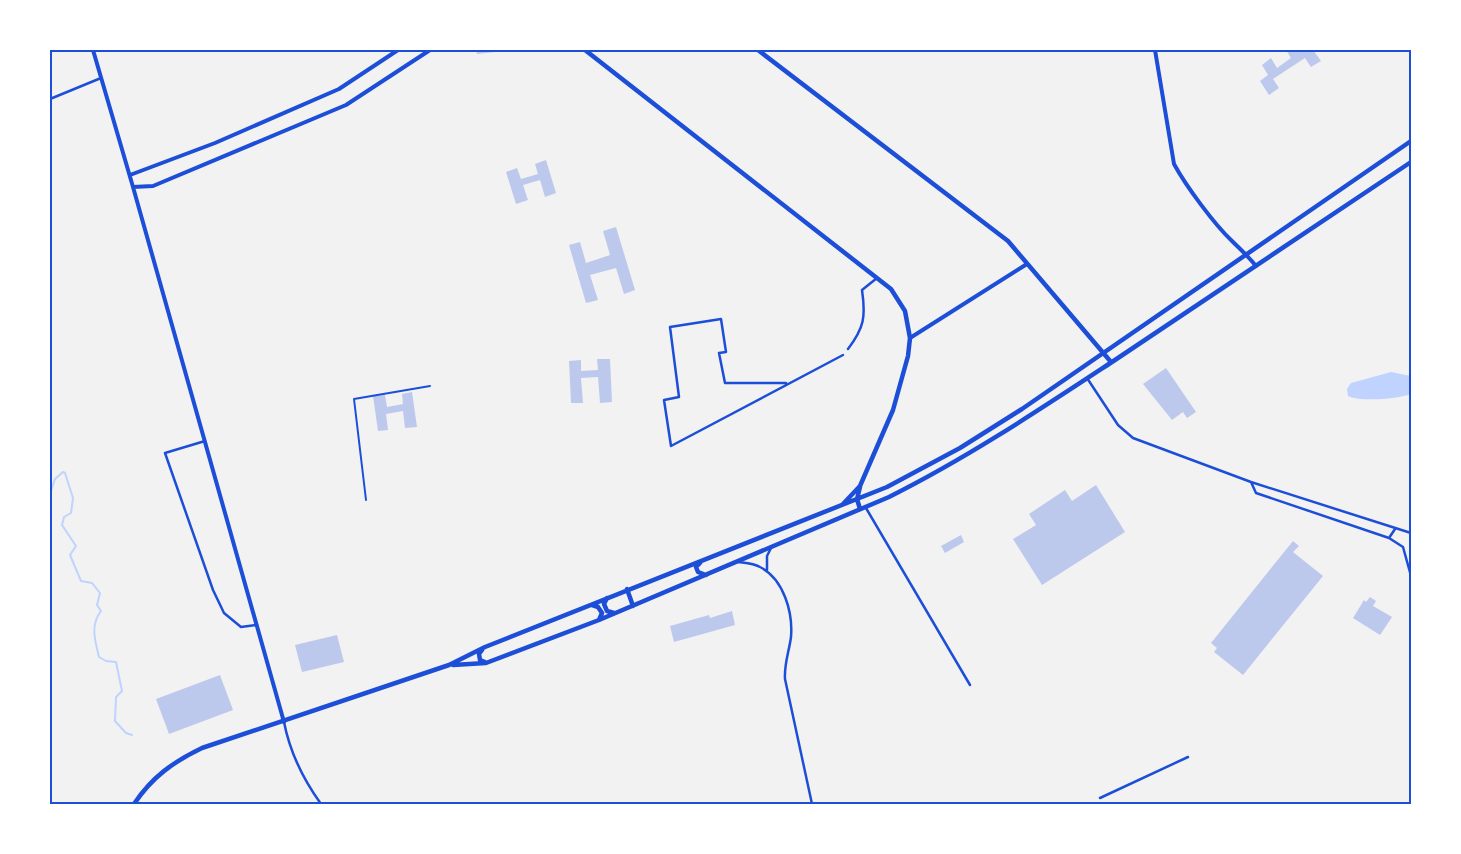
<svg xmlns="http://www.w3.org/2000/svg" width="1461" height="854" font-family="'Alegreya Sans',sans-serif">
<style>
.water{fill:#bfd3fe}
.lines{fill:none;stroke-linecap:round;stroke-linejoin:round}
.stream{stroke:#bfd3fe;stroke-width:2}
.building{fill:#bdc9ec}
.pedestrian{stroke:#1d4ed8;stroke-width:2}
.minor{stroke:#1d4ed8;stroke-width:2.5}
.tertiary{stroke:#1d4ed8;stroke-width:4}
.primary{stroke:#1d4ed8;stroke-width:4.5}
.neatline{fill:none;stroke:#1d4ed8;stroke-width:2}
</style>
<rect width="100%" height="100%" fill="#f2f2f2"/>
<path class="water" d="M 1391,372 L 1411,376 L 1411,394 C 1399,399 1359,402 1348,396 L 1347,389 L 1351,383 Z"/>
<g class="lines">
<path class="stream" d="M 50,494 L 55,479 L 63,472 L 65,473 L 73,498 L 71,513 L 64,517 L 62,525 L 76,546 L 70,555 L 81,581 L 92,583 L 100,593 L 97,605 L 101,611 C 90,625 95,641 99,657 L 106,661 L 116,662 L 122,691 L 116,697 L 115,721 L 126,733 L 132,735"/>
</g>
<path class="building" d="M 476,50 L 504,50 L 504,51 L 477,54 Z
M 1286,50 L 1300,50 L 1301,52 L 1313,50 L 1321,61 L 1311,67 L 1305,58 L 1273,79 L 1279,88 L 1269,95 L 1260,81 L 1268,75 L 1262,65 L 1271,58 L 1277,68 L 1291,58 Z
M 546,160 L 556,193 L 545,197 L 540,180 L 523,185 L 528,200 L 516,204 L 506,172 L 517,168 L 521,179 L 538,174 L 535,164 Z
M 616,227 L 635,290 L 624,294 L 616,268 L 590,275 L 598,300 L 586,303 L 569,245 L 580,242 L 586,263 L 610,255 L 603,231 Z
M 597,359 L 610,359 L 612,402 L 600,403 L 598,377 L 581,378 L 583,403 L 571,403 L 569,361 L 581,360 L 581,371 L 598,370 Z
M 1166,368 L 1196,412 L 1187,418 L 1183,412 L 1172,420 L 1143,384 Z
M 412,392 L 417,427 L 405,428 L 403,411 L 386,414 L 388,430 L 378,431 L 373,396 L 385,395 L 387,407 L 403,404 L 402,394 Z
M 1096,485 L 1125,532 L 1042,585 L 1013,539 L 1036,525 L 1029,514 L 1065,490 L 1072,501 Z
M 961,535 L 964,542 L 945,553 L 941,546 Z
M 1293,541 L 1299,546 L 1293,552 L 1323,576 L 1243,675 L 1214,652 L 1217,648 L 1211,643 Z
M 1370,597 L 1376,601 L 1373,606 L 1392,617 L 1380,635 L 1353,618 L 1364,600 L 1366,602 Z
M 732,611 L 735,625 L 674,642 L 670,626 L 709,615 L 710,618 Z
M 337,635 L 344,662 L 302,672 L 295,645 Z
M 220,675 L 233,710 L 169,734 L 156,699 Z"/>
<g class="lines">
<path class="pedestrian" d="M 366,500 L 354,399 L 430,386"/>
<path class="minor" d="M 50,99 L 101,78
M 848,349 C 864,328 866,317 862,290 L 877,278
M 1087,378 L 1118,425 L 1133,438 L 1251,482 L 1411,533
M 786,383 L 725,383 L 719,353 L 726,352 L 721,319 L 670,327 L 679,397 L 664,400 L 671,446 L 843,355
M 205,441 L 165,453 L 213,590 L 224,613 L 241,627 L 256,625
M 1251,482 L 1256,493 L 1389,538 L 1403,547 L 1411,576
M 866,508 L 970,685
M 1389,538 L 1395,529
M 738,562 C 746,563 753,563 760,567 C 784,579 793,613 791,637 C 789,652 784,664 785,679 L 812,804
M 767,570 L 767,556 L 771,548
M 284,722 C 290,753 303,779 321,804
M 1100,798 L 1188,757"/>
<path class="tertiary" d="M 93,50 L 133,187 L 284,722
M 1155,50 L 1174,164 C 1186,186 1214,224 1232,241 C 1241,250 1248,256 1256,266
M 130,175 L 215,143 L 339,89 L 398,50
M 133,187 L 153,186 L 346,105 L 430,50
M 910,338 L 1027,264"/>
<path class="primary" d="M 585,50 L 891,289 L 905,311 L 910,338 L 908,356 L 893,410 L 860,486 L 843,504
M 758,50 L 1008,241 L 1111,362
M 860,487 L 857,499 L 860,509
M 700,563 L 696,567 L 698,572 L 706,575
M 627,589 L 633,606
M 607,598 L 604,604 L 607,611 L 614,613
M 592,605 L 598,607 L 602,613 L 599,620
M 482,650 L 479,654 L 480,660 L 485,662
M 453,665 L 486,663 L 599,620 L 889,497 C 967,458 1039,410 1112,362 C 1212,295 1312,229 1411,162
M 134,804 C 152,777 173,762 202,748 L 449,665 L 485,647 L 887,487 L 960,448 L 1022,409 L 1411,141"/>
</g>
<rect width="1461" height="854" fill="none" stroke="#ffffff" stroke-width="102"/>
<rect x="51" y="51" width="1359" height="752" class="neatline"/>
</svg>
